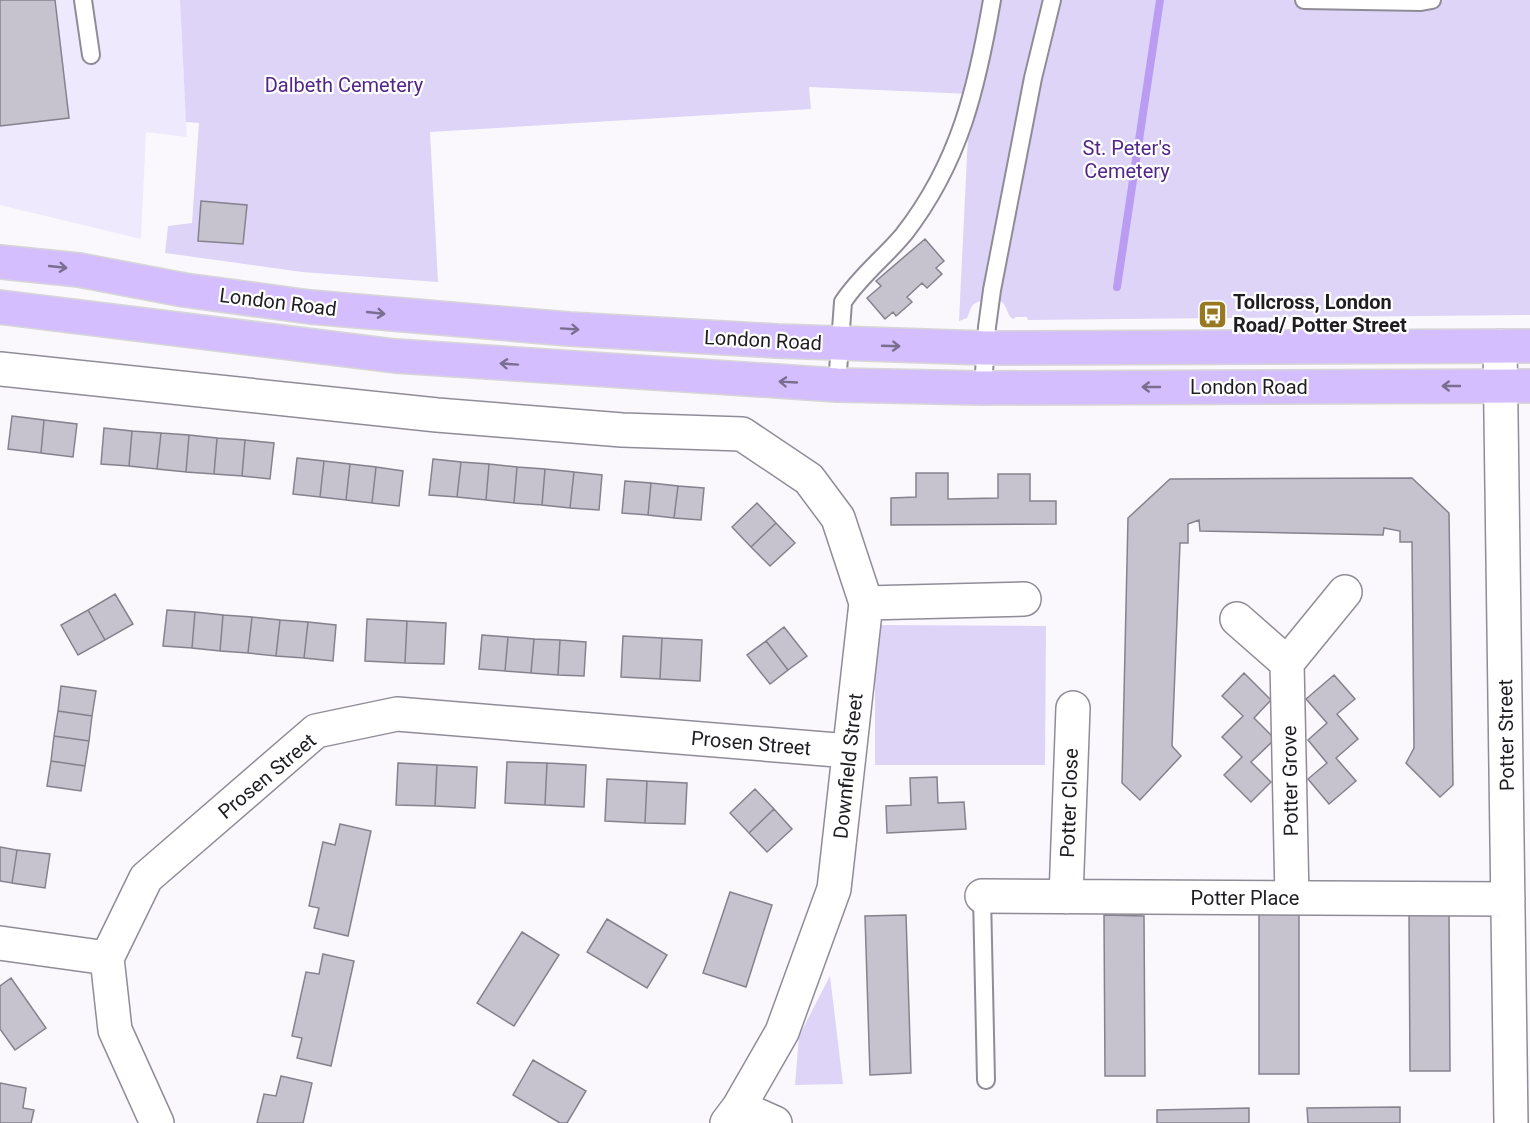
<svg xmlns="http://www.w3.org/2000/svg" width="1530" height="1123" font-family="Roboto,sans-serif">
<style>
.built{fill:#efe9fd}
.green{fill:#ded4f7}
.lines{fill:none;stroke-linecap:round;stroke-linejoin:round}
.stream{stroke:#ba9df2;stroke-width:8}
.building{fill:#c6c3ce;stroke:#85828d;stroke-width:1.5}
.service-casing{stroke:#8f8c97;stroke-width:20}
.minor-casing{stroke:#8f8c97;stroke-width:36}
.primary-casing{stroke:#d7d6d7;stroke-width:36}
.service{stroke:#fff;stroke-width:16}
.minor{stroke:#fff;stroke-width:33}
.primary{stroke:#d4befd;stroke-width:33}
.oneway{stroke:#7a6e90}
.labels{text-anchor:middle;stroke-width:4.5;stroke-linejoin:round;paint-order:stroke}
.park-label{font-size:20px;fill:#522688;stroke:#fff}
.street-label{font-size:20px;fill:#1f1d22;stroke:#fff}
.poi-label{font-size:20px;font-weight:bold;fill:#1f1d22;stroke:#fff;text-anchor:start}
</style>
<rect width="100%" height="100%" fill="#faf8fd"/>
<path class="built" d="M 0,0 L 180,0 L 187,137 L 146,132 L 141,239 L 0,205 Z"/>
<path class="green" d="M 180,0 L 1530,0 L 1530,315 L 1028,320 L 1027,317 L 1016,317 L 1013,319 C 1007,315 1008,309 1003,303 C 998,297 977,300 973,305 C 970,308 969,314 967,318 L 959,321 L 970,94 L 809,87 L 811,109 L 430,132 L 438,282 L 302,272 L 165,253 L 168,226 L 192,223 L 199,123 L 186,122 Z
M 875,625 L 1046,626 L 1045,765 L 875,765 Z
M 830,976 L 843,1084 L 795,1085 L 799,1036 Z"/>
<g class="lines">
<path class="stream" d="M 1117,287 L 1160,0"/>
</g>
<path class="building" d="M 0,0 L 55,0 L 69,118 L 0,126 Z
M 201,201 L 247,205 L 243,244 L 198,241 Z
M 925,239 L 944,261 L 936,268 L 942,274 L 927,288 L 922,283 L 907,297 L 912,302 L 896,316 L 893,312 L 885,319 L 867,298 L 881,286 L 876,281 Z
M 12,416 L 44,420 L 41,453 L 8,449 Z
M 44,420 L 77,424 L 73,457 L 41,453 Z
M 104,428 L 132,431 L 129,466 L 101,464 Z
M 132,431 L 161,433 L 157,469 L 129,466 Z
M 161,433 L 189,435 L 186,472 L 157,469 Z
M 189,435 L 217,438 L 214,474 L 186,472 Z
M 217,438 L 245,440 L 242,476 L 214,474 Z
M 245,440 L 274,443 L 270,479 L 242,476 Z
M 297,458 L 324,461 L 320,497 L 293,494 Z
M 433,459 L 461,462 L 457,497 L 429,495 Z
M 324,461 L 350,464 L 346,500 L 320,497 Z
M 461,462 L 489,464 L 486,500 L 457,497 Z
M 350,464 L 376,467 L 372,503 L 346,500 Z
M 489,464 L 517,467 L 514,503 L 486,500 Z
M 376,467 L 403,471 L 399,506 L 372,503 Z
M 517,467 L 545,469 L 542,505 L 514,503 Z
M 545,469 L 574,472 L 570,508 L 542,505 Z
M 574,472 L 602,475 L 599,510 L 570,508 Z
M 916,473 L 948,473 L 948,499 L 998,498 L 998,474 L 1030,474 L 1030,501 L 1056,501 L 1056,524 L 891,525 L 891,498 L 916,497 Z
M 1412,478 L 1449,513 L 1453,785 L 1440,797 L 1406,763 L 1414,748 L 1412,542 L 1400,542 L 1400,531 L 1384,528 L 1383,535 L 1200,531 L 1199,520 L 1188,524 L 1188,543 L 1180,543 L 1172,746 L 1181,756 L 1140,800 L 1122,783 L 1128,518 L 1170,479 Z
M 625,481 L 651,483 L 648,515 L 622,513 Z
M 651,483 L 678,486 L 674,518 L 648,515 Z
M 678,486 L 704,488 L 701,520 L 674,518 Z
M 757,503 L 776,523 L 751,547 L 732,527 Z
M 776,523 L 795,543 L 770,566 L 751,547 Z
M 115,594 L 133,624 L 105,640 L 88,610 Z
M 88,610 L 105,640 L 78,655 L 61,625 Z
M 167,610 L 195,612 L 192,648 L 163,646 Z
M 195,612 L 223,615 L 220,651 L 192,648 Z
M 223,615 L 252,617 L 248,653 L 220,651 Z
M 252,617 L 280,620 L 276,656 L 248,653 Z
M 367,619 L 407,621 L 405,663 L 365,661 Z
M 280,620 L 308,622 L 304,658 L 276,656 Z
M 407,621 L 446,623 L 444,664 L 405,663 Z
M 308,622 L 336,625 L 333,661 L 304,658 Z
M 784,627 L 807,656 L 788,670 L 766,641 Z
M 482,635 L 508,637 L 505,671 L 479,669 Z
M 623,636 L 662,638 L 660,679 L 621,677 Z
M 508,637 L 534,639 L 531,673 L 505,671 Z
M 662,638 L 702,640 L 700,681 L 660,679 Z
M 534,639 L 560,640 L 558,675 L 531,673 Z
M 560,640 L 586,642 L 584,676 L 558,675 Z
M 766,641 L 788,670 L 770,684 L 747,655 Z
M 1244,673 L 1271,700 L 1254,718 L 1275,739 L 1251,762 L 1271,782 L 1251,802 L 1224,775 L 1242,757 L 1222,737 L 1243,716 L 1222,696 Z
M 1334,675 L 1355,699 L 1337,714 L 1358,739 L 1336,758 L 1356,781 L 1329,804 L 1308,779 L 1327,763 L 1308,740 L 1327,723 L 1306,699 Z
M 61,686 L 96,691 L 92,716 L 58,711 Z
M 58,711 L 92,716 L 89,741 L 54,736 Z
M 54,736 L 89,741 L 85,766 L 51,761 Z
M 51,761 L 85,766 L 81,791 L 47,786 Z
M 507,762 L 547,763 L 545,805 L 505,803 Z
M 398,763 L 437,765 L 435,806 L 396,805 Z
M 547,763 L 586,765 L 584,807 L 545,805 Z
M 437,765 L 477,767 L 475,808 L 435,806 Z
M 937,777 L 938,803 L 964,802 L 966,829 L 887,833 L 886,806 L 911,805 L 910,778 Z
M 607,779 L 647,781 L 645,823 L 605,821 Z
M 647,781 L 687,783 L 685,824 L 645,823 Z
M 755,789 L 774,809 L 749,833 L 730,813 Z
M 774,809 L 792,829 L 767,852 L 749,833 Z
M 340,824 L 371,831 L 348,936 L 314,928 L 319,908 L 309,906 L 323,842 L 335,845 Z
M 0,847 L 17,850 L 12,883 L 0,881 Z
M 17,850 L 50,854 L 45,888 L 12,883 Z
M 730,892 L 772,905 L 746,987 L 703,973 Z
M 1409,911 L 1449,911 L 1450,1071 L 1410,1071 Z
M 1259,914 L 1299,914 L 1299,1074 L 1259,1074 Z
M 906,915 L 911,1073 L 870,1075 L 865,916 Z
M 1104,915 L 1144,916 L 1145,1076 L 1105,1076 Z
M 607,919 L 667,955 L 647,988 L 587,952 Z
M 522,932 L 559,955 L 514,1026 L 477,1003 Z
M 323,954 L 354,961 L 331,1066 L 297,1058 L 302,1038 L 292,1036 L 306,972 L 319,974 Z
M 11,978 L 46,1028 L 15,1050 L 0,1029 L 0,986 Z
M 533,1060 L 586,1091 L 567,1123 L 560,1123 L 513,1095 Z
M 281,1076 L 312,1083 L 303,1123 L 257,1123 L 264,1094 L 276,1096 Z
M 0,1083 L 26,1088 L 23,1108 L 34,1110 L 31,1123 L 0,1123 Z
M 1400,1107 L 1400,1123 L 1308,1123 L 1307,1108 Z
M 1249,1108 L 1249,1123 L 1157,1123 L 1157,1110 Z"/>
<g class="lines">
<defs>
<path id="service" d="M 83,0 L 91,55
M 1304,0 L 1421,2 L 1432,0
M 837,385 L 843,302 C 860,276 885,257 904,234 C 960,162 977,87 992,0
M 983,388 L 987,327 L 992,290 L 1033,78 L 1052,0
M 982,896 L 986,1080"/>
<path id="minor" d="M 1500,346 L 1511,1123
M 0,369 L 437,415 L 622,430 L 742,434 L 809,479 L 838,518 L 866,603 L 834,889 L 782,1032 L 739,1107 L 727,1123
M 866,603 L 1024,599
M 1237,619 L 1287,663
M 982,896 L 1508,899
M 1066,897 L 1073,708
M 1292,898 L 1287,663 L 1345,592
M 0,943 L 107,958
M 739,1107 L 775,1123
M 157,1123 L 115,1030 L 107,958 L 146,878 L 316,731 L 397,714 L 849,751"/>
<path id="primary" d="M 0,262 L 79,270 L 184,290 L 310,307 L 569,329 L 777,341 L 985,348 L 1530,346
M 0,307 L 395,356 L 837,385 L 983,388 L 1530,386"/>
</defs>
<use href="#service" class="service-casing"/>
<use href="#minor" class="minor-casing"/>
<use href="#primary" class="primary-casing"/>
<use href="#service" class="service"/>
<use href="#minor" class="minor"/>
<use href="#primary" class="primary"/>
</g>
<defs><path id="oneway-shaft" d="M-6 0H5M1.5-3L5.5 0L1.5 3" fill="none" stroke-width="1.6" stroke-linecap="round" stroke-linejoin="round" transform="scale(1.5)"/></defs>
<g class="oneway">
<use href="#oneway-shaft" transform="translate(58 267) rotate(6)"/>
<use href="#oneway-shaft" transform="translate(376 313) rotate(6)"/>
<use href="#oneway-shaft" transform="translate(570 329) rotate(4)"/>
<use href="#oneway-shaft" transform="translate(891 346) rotate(2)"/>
<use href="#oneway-shaft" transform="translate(509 364) rotate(-176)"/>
<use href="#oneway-shaft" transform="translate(788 382) rotate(-177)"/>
<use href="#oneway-shaft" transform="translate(1451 386) rotate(180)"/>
<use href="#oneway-shaft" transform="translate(1151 387) rotate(180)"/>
</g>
<defs>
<symbol id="bus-square" viewBox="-11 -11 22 22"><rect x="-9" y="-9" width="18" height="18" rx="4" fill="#967921" stroke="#fff"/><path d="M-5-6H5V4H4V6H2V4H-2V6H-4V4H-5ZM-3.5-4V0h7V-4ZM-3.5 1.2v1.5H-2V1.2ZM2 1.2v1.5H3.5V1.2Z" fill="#fff"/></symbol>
</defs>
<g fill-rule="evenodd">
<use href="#bus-square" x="1196" y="298" width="33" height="33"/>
</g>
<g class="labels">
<g class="park-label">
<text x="344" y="92">Dalbeth Cemetery</text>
<text x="1127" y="155">St. Peter's<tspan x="1127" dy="23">Cemetery</tspan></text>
</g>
<g class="street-label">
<text transform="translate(278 302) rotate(7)" y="7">London Road</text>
<text transform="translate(763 340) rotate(3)" y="7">London Road</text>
<text x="1249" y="394">London Road</text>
<text transform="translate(1506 735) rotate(-91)" y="7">Potter Street</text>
<text transform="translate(751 743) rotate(5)" y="7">Prosen Street</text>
<text transform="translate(848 766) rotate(-84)" y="7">Downfield Street</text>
<text transform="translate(267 776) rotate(-40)" y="7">Prosen Street</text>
<text transform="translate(1290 781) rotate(-91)" y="7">Potter Grove</text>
<text transform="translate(1069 803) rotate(-88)" y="7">Potter Close</text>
<text x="1245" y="905">Potter Place</text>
</g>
<g class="poi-label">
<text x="1233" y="309">Tollcross, London<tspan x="1233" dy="23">Road/ Potter Street</tspan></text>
</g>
</g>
</svg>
